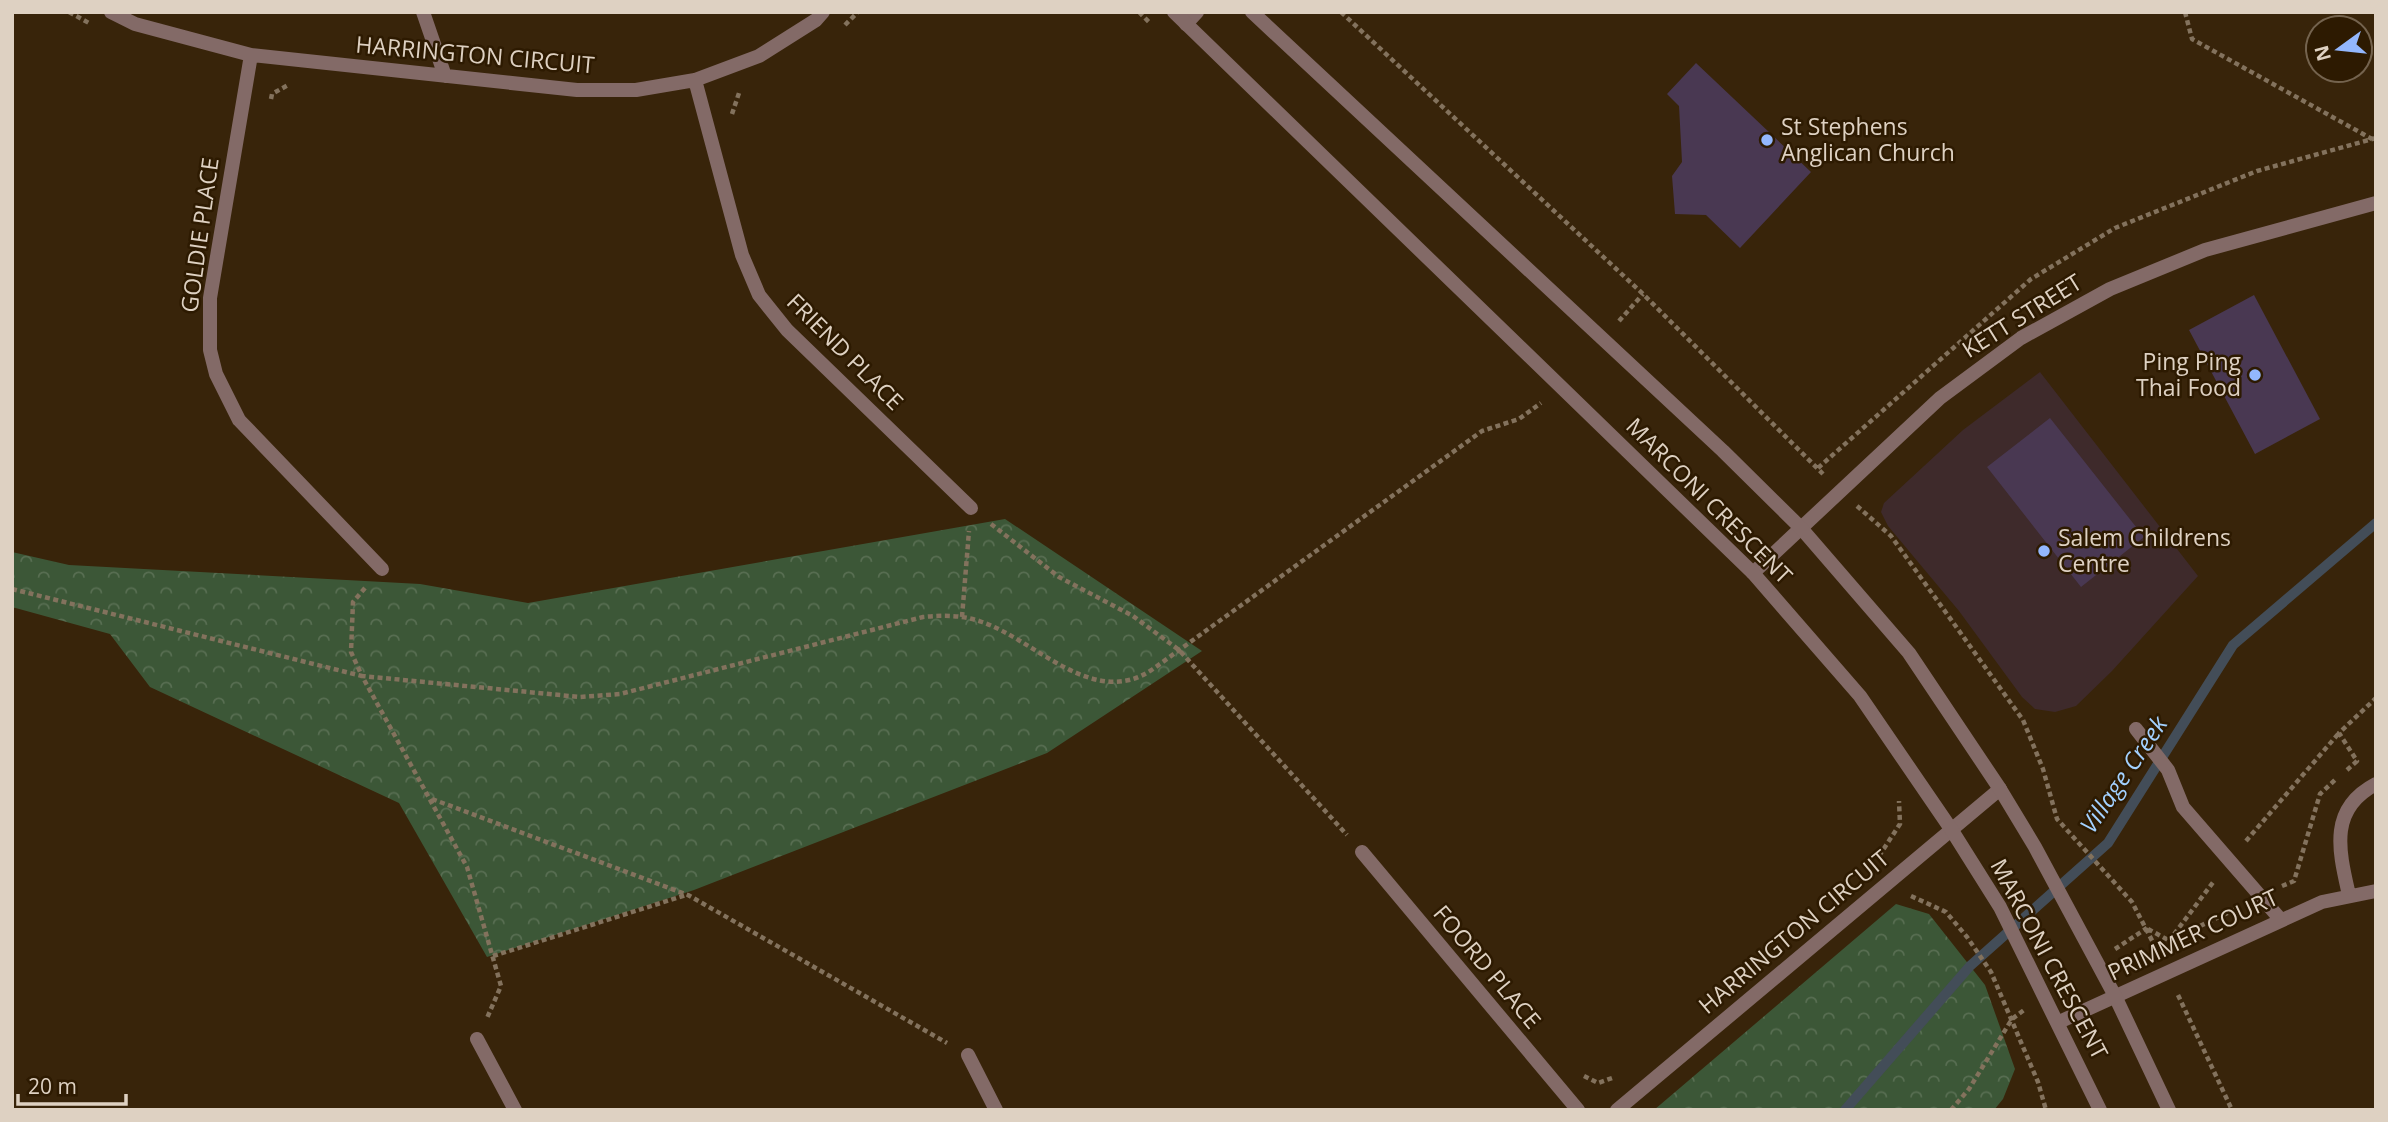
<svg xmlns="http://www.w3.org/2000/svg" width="2388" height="1122" font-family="'Open Sans',sans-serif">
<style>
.education{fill:#3e2a2b}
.park{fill:url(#park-crowns)}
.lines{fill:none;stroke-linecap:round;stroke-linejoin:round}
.stream{stroke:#434d58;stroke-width:10}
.building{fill:#493852}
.path{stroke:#83725d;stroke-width:4.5;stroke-dasharray:5 3.5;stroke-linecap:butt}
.service{stroke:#836a67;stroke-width:14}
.minor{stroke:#836a67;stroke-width:14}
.tertiary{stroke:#836a67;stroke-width:14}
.poi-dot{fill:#93b7fd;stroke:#2d1a01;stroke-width:2.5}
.labels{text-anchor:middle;stroke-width:5;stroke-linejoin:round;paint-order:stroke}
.street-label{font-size:23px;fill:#ded1c2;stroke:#2d1a01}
.poi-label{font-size:23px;fill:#ded1c2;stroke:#2d1a01;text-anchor:start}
.water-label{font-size:24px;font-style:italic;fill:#a3d1ff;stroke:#2d1a01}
</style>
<defs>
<pattern id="park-crowns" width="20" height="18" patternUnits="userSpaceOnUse" patternTransform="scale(1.75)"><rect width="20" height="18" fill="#3c5737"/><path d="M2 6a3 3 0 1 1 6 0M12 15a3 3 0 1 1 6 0" fill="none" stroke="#586e52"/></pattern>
</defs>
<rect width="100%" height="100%" fill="#38240a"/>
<path class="education" d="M 2040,372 L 2198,576 L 2112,671 L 2076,706 L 2055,712 L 2035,709 L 2022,697 L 1959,611 L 1888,526 L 1881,512 L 1884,503 L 1963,430 Z"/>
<path class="park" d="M 1005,519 L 1202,651 L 1047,753 L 694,890 L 487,957 L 399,803 L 150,687 L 110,634 L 12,607 L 12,552 L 69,565 L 420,584 L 528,603 Z
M 1896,904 L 1929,914 L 1985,985 L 2015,1069 L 2003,1099 L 1994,1110 L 1654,1110 Z"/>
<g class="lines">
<path class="stream" d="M 1845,1110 L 1970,966 L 2108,843 L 2233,645 L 2376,523"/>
</g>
<path class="building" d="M 1696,63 L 1811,172 L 1740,248 L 1706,215 L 1675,214 L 1672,176 L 1682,162 L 1679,106 L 1667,94 Z
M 2254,295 L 2320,419 L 2255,454 L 2189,330 Z
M 2050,418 L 2144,537 L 2081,587 L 1987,467 Z"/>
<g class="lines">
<path class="path" d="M 69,12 L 89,23
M 1139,12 L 1151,24
M 1341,12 L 1643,294 L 1823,474
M 2185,12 L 2192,39 L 2372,139
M 845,25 L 858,12
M 271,99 L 272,94 L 288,85
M 732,114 L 740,90
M 1619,321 L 1643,294
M 1818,468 L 2031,279 L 2115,228 L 2257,171 L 2376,138
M 1857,506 L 1891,536 L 2023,720 L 2043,769 L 2057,819 L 2132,902 L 2158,952
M 991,524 L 1059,577 L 1133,616 L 1179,650 L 1347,835
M 365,588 L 353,602 L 351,652 L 362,676 L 580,697 L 620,694 L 923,617 C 943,615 963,615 982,622 C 1037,641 1094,710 1153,669 L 1482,431 L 1519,419 L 1541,403
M 12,589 L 362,676 L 467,867 L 501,986 L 487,1018
M 962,617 L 969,531
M 2347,770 L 2357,761 L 2339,733 L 2376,698
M 432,799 L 688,895 L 947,1043
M 2246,841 L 2339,733
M 1879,856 L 1900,824 L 1899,801
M 2282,886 L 2294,881 L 2320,794 L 2335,780
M 1911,896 L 1946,912 L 1967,937 L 1991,972 L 2038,1082 L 2046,1110
M 2200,926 L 2240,907
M 2148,929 L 2170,941
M 2169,941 L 2214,881
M 2115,949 L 2147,928
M 493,956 L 686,895
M 2178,995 L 2232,1110
M 1584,1076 L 1598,1083 L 1615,1077
M 1951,1110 L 1969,1089 L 2012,1019 L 2024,1010"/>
<path class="service" d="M 2136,729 L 2168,770 L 2183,807 L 2281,920
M 2349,895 C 2339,851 2328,809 2376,784
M 2059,1022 L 2322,902 L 2376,891"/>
<path class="minor" d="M 111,12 L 135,24 L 251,55 L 577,90 L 636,90 L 695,80 L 759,56 L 816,20 L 823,12
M 423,12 L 445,76
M 1186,24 L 1197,12
M 251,55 L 210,298 L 210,350 L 216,374 L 239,420 L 382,569
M 695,80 L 742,255 L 759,295 L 787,330 L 971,508
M 1753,573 L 1940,398 L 2021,338 L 2110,289 L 2205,250 L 2376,203
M 1362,852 L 1578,1110
M 477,1039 L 515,1110
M 968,1055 L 996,1110
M 1617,1110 L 2000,789"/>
<path class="tertiary" d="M 1174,12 L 1753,573 L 1860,696 L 1951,829 L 2000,907 L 2100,1110
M 1252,12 L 1723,451 L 1801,528 L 1909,653 L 2000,789 L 2035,847 L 2115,996 L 2169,1110"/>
</g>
<g class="poi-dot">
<circle cx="1767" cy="140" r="7"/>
<circle cx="2255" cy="375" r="7"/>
<circle cx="2044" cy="551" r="7"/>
</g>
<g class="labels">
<g class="street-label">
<text transform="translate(475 55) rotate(5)" y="8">HARRINGTON CIRCUIT</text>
<text transform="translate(200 235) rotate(-82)" y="8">GOLDIE PLACE</text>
<text transform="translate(2022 316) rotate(-32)" y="8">KETT STREET</text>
<text transform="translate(845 352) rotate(45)" y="8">FRIEND PLACE</text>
<text transform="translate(1709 501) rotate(45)" y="8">MARCONI CRESCENT</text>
<text transform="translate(1794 932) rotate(-40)" y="8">HARRINGTON CIRCUIT</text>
<text transform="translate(2193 935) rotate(-25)" y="8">PRIMMER COURT</text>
<text transform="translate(2049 959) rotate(62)" y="8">MARCONI CRESCENT</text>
<text transform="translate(1487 967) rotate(50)" y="8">FOORD PLACE</text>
</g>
<g class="poi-label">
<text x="1781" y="135">St Stephens<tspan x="1781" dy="26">Anglican Church</tspan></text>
<text x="2241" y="370" text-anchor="end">Ping Ping<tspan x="2241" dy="26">Thai Food</tspan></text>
<text x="2058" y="546">Salem Childrens<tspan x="2058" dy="26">Centre</tspan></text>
</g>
<g class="water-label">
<text transform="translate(2124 775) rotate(-56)" y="8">Village Creek</text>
</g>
</g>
<rect width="2388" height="1122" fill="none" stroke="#ded1c2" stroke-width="28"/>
<g transform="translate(2339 49) rotate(255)"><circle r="33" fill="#2d1a01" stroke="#74634e" stroke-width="2"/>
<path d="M0-5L12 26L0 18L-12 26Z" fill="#93b7fd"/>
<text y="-10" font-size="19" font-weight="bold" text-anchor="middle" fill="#ded1c2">N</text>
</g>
<path d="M18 1094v10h108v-10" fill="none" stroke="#ded1c2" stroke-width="3.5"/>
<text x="28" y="1094" font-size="21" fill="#ded1c2" stroke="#2d1a01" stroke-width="5" paint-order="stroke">20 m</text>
</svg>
